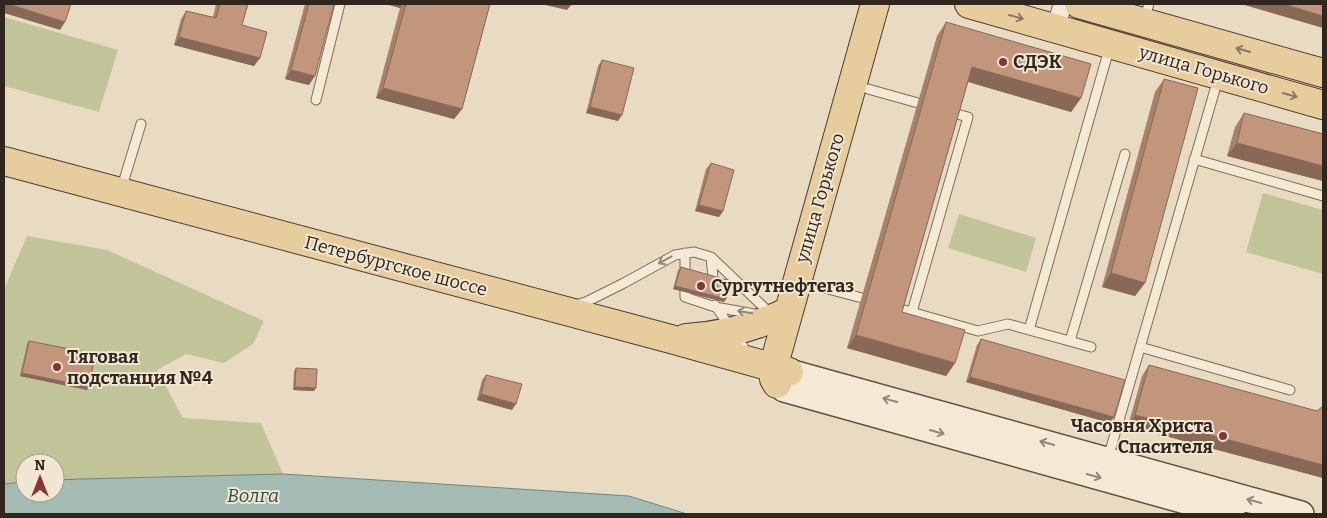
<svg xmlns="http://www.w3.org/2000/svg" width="1327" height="518" font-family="Bitter,serif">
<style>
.green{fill:#c1c498}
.water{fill:#a4bbb3;stroke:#6c8880}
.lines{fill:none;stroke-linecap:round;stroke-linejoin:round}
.service-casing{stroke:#7f6d5b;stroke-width:11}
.minor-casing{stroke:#7f6d5b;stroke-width:20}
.secondary-casing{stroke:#614f3f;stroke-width:28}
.primary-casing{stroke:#4e3c2f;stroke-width:30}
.service{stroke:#f4e9d4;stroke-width:9}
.minor{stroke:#f4e9d4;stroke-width:18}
.secondary{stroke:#f4e9d4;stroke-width:25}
.primary{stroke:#e7cd9e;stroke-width:28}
.wall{fill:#a7816b}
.shaded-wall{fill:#886957}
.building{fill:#c2967c;stroke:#886957}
.oneway{stroke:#8c7a5e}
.oneway2{stroke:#928879}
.poi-dot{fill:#873337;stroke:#f0e6d1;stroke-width:2}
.labels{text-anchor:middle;stroke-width:4;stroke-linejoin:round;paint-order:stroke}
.poi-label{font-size:18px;font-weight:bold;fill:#31261e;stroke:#f0e6d1;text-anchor:start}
.street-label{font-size:18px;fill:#31261e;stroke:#f0e6d1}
.water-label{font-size:19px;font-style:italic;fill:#2f4f4c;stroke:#f0e6d1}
</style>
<rect width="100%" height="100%" fill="#e8dbc2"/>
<path class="green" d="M 4,17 L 118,50 L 99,112 L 4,86 Z
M 1263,193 L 1323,210 L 1323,274 L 1246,252 Z
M 959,214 L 1036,238 L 1026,272 L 948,248 Z
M 27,236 L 107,250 L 264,321 L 253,344 L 224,363 L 186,354 L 157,370 L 183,418 L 261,423 L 283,474 L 81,479 L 55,480 L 55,463 L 25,463 L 25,482 L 4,484 L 4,289 Z"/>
<path class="water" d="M 283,474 L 629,496 L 687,514 L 4,514 L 4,484 L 25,482 L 25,493 L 55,493 L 55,480 L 81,479 Z"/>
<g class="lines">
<defs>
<path id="service" d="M 1144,20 L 1149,4
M 868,89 L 918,103
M 316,100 L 340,4
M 1194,159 L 1323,196
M 121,190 L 141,124
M 685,253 L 685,297 L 715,307 L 760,315
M 711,257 L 714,287
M 813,285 L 862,298
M 575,305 L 586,302 L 624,283 L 675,255 L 694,252 L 711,257 L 771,314
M 715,305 L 748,354
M 897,308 L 978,331 L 1008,324 L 1091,347
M 912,312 L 968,117 L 953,113
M 1029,330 L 1110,46
M 1070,341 L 1125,154
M 1140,347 L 1290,390
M 1108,458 L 1218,79"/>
<path id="minor" d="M 1055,28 L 1063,4"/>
<path id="secondary" d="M 789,372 L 1301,514
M 784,389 L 1232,514"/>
<path id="primary" d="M 969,4 L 1323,105
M 1079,4 L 1323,73
M 4,161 L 667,338 L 789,372
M 686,338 C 722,336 756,327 789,311
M 777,384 L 774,379 L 773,368 L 875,4"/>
</defs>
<use href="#service" class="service-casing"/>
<use href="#minor" class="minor-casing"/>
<use href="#secondary" class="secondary-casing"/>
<use href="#primary" class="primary-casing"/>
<use href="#service" class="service"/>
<use href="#minor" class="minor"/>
<use href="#secondary" class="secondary"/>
<use href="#primary" class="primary"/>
</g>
<path class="wall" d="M 216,4 L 248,4 L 242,25 L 260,58 L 254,66 L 174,45 L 181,19 L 186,11 L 213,17 Z
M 305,4 L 334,4 L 309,85 L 285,79 Z
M 386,4 L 490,4 L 462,109 L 454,119 L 376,98 L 400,8 Z
M 946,22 L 1081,98 L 1071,112 L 968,82 L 902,312 L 955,363 L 946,376 L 847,348 L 937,36 Z
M 602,60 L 618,121 L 586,113 L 598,66 Z
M 1164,79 L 1145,283 L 1135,296 L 1102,287 L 1155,92 Z
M 1244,113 L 1323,134 L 1323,181 L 1227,156 L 1235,127 Z
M 711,163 L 723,211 L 719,217 L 695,211 L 706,169 Z
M 681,267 L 724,302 L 673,289 L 678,270 Z
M 981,339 L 1110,423 L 966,382 L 977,345 Z
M 29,341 L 89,387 L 87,390 L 20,376 L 27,344 Z
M 1149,365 L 1317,411 L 1323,478 L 1128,426 L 1142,376 Z
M 296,368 L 314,391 L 293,390 L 294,371 Z
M 486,375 L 512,410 L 477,400 L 482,380 Z"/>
<path class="shaded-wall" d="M 4,4 L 8,4 L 65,22 L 60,30 L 4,13 Z
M 386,4 L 403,4 L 400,8 Z
M 541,4 L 572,4 L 567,10 Z
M 1241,4 L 1283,4 L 1323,16 L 1323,28 Z
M 179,37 L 260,58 L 254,66 L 174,45 Z
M 972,67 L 1081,98 L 1071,112 L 962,80 Z
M 291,70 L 315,76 L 309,85 L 285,79 Z
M 383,88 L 462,109 L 454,119 L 376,98 Z
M 590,107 L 622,115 L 618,121 L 586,113 Z
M 1237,143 L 1323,166 L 1323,181 L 1227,156 Z
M 699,205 L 723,211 L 719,217 L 695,211 Z
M 1111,273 L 1145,283 L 1135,296 L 1102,287 Z
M 675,286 L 726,299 L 724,302 L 673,289 Z
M 856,335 L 955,363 L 946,376 L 847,348 Z
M 22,373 L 89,387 L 87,390 L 20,376 Z
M 970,377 L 1114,417 L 1110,423 L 966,382 Z
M 295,387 L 316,388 L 314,391 L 293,390 Z
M 481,394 L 516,404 L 512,410 L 477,400 Z
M 1135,415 L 1323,465 L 1323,478 L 1128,426 Z"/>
<path class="building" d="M 8,4 L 71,4 L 65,22 Z
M 220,4 L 248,4 L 242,25 L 267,32 L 260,58 L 179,37 L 186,11 L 216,18 Z
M 309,4 L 334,4 L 315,76 L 291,70 Z
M 406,4 L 490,4 L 462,109 L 383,88 Z
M 1283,4 L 1323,4 L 1323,16 Z
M 946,22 L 1091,64 L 1081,98 L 972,67 L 902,312 L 965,330 L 955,363 L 856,335 Z
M 602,60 L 634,68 L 622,115 L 590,107 Z
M 1164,79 L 1198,88 L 1145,283 L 1111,273 Z
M 1244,113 L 1323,134 L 1323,166 L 1237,143 Z
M 711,163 L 734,170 L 723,211 L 699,205 Z
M 681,267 L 731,281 L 726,299 L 675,286 Z
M 981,339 L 1125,380 L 1114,417 L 970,377 Z
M 29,341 L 95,354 L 89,387 L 22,373 Z
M 1149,365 L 1317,411 L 1323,406 L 1323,465 L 1135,415 Z
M 296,368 L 317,369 L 316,388 L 295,387 Z
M 486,375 L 522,384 L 516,404 L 481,394 Z"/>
<defs><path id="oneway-shaft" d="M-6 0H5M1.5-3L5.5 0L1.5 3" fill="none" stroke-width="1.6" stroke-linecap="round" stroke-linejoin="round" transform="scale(1.25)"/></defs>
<g class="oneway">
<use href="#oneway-shaft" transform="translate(1016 17) rotate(16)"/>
<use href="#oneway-shaft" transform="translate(1243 50) rotate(-164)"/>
<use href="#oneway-shaft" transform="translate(1290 95) rotate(16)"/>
</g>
<g class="oneway2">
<use href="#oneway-shaft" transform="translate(665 260) rotate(151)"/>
<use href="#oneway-shaft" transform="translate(745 312) rotate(-170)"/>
<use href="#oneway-shaft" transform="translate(890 400) rotate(-165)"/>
<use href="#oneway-shaft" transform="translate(937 432) rotate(16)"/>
<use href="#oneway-shaft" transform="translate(1047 443) rotate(-164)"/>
<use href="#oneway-shaft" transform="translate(1094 476) rotate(16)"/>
<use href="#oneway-shaft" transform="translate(1254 501) rotate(-165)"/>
</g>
<g class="poi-dot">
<circle cx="1003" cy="62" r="5"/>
<circle cx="701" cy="286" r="5"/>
<circle cx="57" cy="367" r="5"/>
<circle cx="1223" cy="436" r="5"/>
</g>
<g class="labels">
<g class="poi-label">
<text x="1013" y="68">СДЭК</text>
<text x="711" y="292">Сургутнефтегаз</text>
<text x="67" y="363">Тяговая<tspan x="67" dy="21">подстанция №4</tspan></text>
<text x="1213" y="432" text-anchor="end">Часовня Христа<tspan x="1213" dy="21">Спасителя</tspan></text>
</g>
<g class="street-label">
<text transform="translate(1204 70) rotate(16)" y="6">улица Горького</text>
<text transform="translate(820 198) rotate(-74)" y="6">улица Горького</text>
<text transform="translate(396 266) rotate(15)" y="6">Петербургское шоссе</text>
</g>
<g class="water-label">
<text x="253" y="502">Волга</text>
</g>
</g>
<rect width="1327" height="518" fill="none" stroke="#31261e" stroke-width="10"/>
<g transform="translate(40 478)"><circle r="24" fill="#f0e6d1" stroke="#a49989"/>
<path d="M0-4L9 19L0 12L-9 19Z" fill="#873337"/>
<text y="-8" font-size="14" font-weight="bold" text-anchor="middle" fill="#31261e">N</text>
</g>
</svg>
